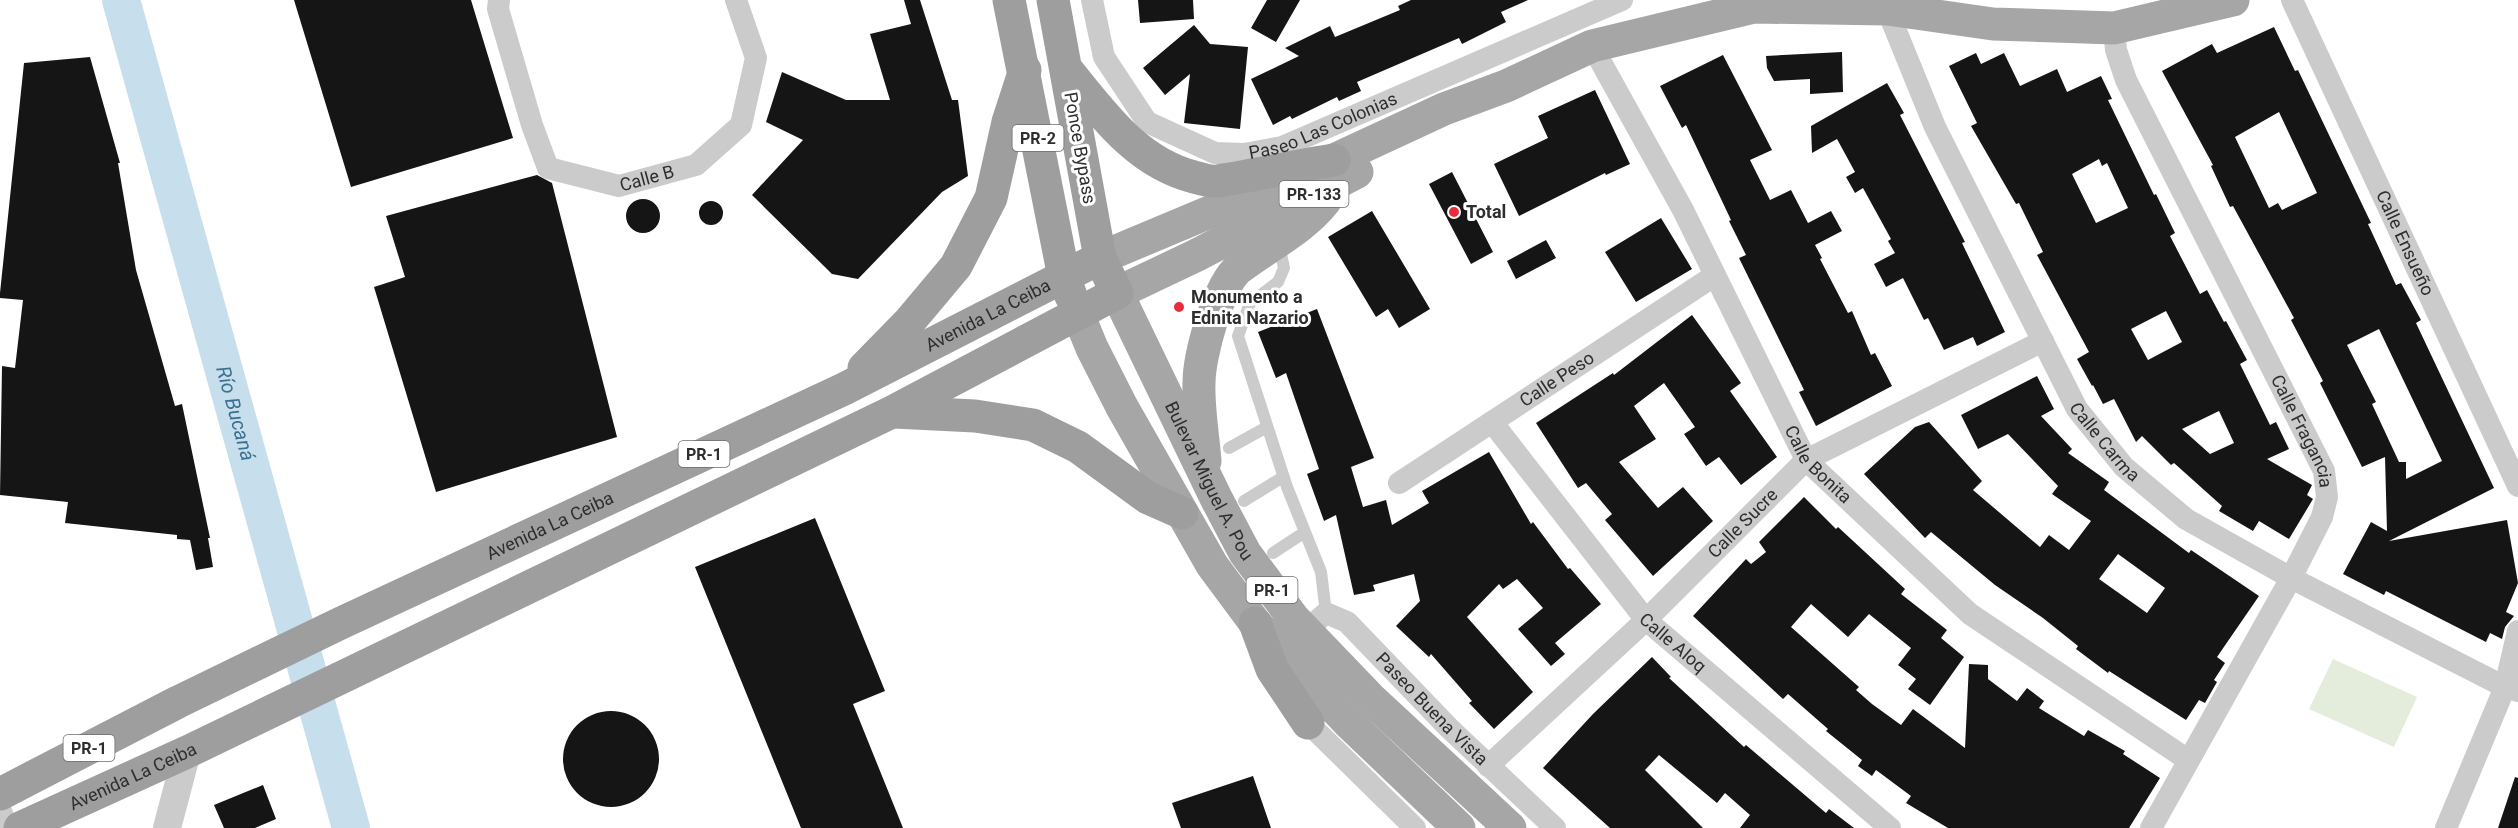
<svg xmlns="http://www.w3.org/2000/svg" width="2518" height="828" font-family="Roboto,sans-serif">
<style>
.green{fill:#e4ecdb}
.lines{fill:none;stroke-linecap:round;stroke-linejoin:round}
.river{stroke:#c7deec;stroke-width:38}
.building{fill:#151515;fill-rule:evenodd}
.service{stroke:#cbcbcb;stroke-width:12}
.minor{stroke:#cbcbcb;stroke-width:22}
.tertiary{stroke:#cbcbcb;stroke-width:28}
.primary{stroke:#a6a6a6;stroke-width:33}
.trunk{stroke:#9e9e9e;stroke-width:33}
.poi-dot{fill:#e82c3d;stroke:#fff;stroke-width:2}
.labels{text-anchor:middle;stroke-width:6;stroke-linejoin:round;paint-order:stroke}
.shield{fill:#fff;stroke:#6d6d6d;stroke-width:1.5}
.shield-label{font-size:16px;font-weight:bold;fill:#2e2e2e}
.street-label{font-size:18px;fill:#2e2e2e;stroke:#fff}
.poi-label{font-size:18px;font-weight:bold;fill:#2e2e2e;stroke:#fff;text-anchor:start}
.water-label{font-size:20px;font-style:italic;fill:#3a7191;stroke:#fff}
</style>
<rect width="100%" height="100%" fill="#fff"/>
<path class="green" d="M 2333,659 L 2417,697 L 2394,747 L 2309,709 Z"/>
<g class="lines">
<path class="river" id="s1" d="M 121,0 L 351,828"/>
</g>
<path class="building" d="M 294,0 L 471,0 L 513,138 L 351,187 Z
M 904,0 L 920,0 L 952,100 L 958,100 L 968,176 L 942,192 L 858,279 L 832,274 L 752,195 L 803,140 L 766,122 L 782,72 L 846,100 L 890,100 L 870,34 L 911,24 Z
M 1138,0 L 1193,0 L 1194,19 L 1140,23 Z
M 1267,0 L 1300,0 L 1276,42 L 1251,28 Z
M 1411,0 L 1528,0 L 1501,12 L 1506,22 L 1462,44 L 1459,38 L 1357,82 L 1361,91 L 1339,101 L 1337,97 L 1292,119 L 1290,116 L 1273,125 L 1251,79 L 1299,56 L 1285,48 L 1330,26 L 1335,37 L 1400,10 L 1398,6 Z
M 1194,25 L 1210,44 L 1248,47 L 1240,129 L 1184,123 L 1190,74 L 1165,95 L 1143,68 Z
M 2274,27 L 2295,71 L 2298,70 L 2371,223 L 2368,224 L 2396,285 L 2401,283 L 2421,320 L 2416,323 L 2494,488 L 2389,541 L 2507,520 L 2518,583 L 2506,612 L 2514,616 L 2505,627 L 2502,639 L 2490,633 L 2486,642 L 2386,591 L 2384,595 L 2343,574 L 2371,522 L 2387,531 L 2385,457 L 2362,467 L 2320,383 L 2323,381 L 2291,320 L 2294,318 L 2233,206 L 2230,207 L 2211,166 L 2213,165 L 2162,71 L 2212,44 L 2217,53 ZM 2279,112 L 2317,193 L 2282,210 L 2278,203 L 2269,208 L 2235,137 ZM 2379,329 L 2442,461 L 2406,479 L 2406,462 L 2399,462 L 2372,404 L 2376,402 L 2347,345 Z
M 1842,52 L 1843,92 L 1810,94 L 1810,79 L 1774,81 L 1767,68 L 1766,56 Z
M 1976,53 L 1981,64 L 2004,53 L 2020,86 L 2057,69 L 2067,92 L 2101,76 L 2112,99 L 2108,100 L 2154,195 L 2156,194 L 2175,233 L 2170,236 L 2200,294 L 2207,290 L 2224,322 L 2226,321 L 2247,360 L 2240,364 L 2270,425 L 2276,422 L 2289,449 L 2267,459 L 2312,485 L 2307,495 L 2313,499 L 2289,539 L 2259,521 L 2253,531 L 2219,511 L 2222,506 L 2174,463 L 2171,465 L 2142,436 L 2136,442 L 2114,399 L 2103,404 L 2093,385 L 2092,386 L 2077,359 L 2089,352 L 2037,255 L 2043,252 L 2019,203 L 2016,204 L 1971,126 L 1977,123 L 1949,66 ZM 2099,159 L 2102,166 L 2107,163 L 2128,208 L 2096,223 L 2072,174 ZM 2166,311 L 2182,342 L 2148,360 L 2131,329 ZM 2219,411 L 2234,443 L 2210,454 L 2182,429 Z
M 1723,55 L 1772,150 L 1750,160 L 1770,200 L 1791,190 L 1808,223 L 1831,211 L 1842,231 L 1815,245 L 1822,258 L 1820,259 L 1848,313 L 1852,311 L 1871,355 L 1875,353 L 1892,386 L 1816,426 L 1799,392 L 1804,390 L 1739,258 L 1746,255 L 1729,221 L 1731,220 L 1686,125 L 1682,128 L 1660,86 Z
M 90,57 L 120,163 L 118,163 L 136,270 L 175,406 L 182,404 L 210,538 L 208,538 L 213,567 L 196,570 L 190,540 L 177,539 L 177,535 L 65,523 L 68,502 L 0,495 L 2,366 L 15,368 L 23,300 L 0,298 L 0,293 L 24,63 Z
M 1887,83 L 1904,113 L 1900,115 L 1965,242 L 1962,243 L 2005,332 L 1977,346 L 1973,337 L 1944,350 L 1928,318 L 1924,320 L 1903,278 L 1886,287 L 1874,264 L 1895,253 L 1888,241 L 1891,239 L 1863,188 L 1855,193 L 1846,177 L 1855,172 L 1837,139 L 1812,153 L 1811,126 Z
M 1595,90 L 1630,164 L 1606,175 L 1605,173 L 1519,216 L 1494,164 L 1548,138 L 1538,116 Z
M 1452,172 L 1493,252 L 1471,264 L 1429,184 Z
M 537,175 L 552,183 L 617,437 L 436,492 L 374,287 L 405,277 L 386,216 Z
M626 216a17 17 0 1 1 34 0a17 17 0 1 1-34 0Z
M699 213a12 12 0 1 1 24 0a12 12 0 1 1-24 0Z
M 1372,211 L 1430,309 L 1399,328 L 1388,309 L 1376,317 L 1328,237 Z
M 1661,218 L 1692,269 L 1636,302 L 1605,252 Z
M 1546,240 L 1556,258 L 1516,279 L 1507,261 Z
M 1317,309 L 1374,458 L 1351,467 L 1363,507 L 1386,500 L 1392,525 L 1429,503 L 1422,491 L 1489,452 L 1531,524 L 1533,522 L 1568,569 L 1570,568 L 1601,604 L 1555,643 L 1565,654 L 1551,666 L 1518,629 L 1543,608 L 1517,579 L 1503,589 L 1499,584 L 1467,617 L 1533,692 L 1494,729 L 1469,703 L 1472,701 L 1431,654 L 1429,657 L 1396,626 L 1420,601 L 1414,574 L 1373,585 L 1375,591 L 1354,595 L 1336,515 L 1324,521 L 1307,474 L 1319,469 L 1286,373 L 1276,378 L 1258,332 Z
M 1692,315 L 1741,383 L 1730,391 L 1777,457 L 1741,485 L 1719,457 L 1706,466 L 1684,434 L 1695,427 L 1664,383 L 1634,406 L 1656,439 L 1619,462 L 1658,508 L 1683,487 L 1713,521 L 1653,576 L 1605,520 L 1612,514 L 1586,483 L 1578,488 L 1536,423 L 1613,373 L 1614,375 Z
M 2037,376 L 2054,409 L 2041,416 L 2072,449 L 2068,453 L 2109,482 L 2104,490 L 2189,553 L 2191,550 L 2259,596 L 2217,657 L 2225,663 L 2214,680 L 2217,682 L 2205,703 L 2199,700 L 2186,720 L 2109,671 L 2108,673 L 2076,649 L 2078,646 L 2043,618 L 1995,585 L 1931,532 L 1925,538 L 1864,474 L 1915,427 L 1929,422 L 1982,481 L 1973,490 L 2040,547 L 2049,535 L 2069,550 L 2091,521 L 2052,494 L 2058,486 L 2008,434 L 1978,449 L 1961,415 ZM 2118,554 L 2165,588 L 2147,613 L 2099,579 Z
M 1804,497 L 1836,529 L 1838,527 L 1905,589 L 1901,594 L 1947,630 L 1941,638 L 1964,657 L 1930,705 L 1908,689 L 1916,679 L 1898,665 L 1911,648 L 1869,614 L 1848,637 L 1811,604 L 1791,627 L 1859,687 L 1856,690 L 1872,704 L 1901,725 L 1913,709 L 1965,748 L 1969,664 L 1988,665 L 1988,679 L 2017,701 L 2027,688 L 2044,701 L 2039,708 L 2084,736 L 2088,730 L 2125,751 L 2123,754 L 2160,778 L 2129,828 L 1948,828 L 1906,803 L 1911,796 L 1876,770 L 1872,776 L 1858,766 L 1862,760 L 1826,731 L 1828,729 L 1788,694 L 1783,699 L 1693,616 L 1746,559 L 1751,564 L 1766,552 L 1759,542 Z
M 815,518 L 885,691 L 853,704 L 903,828 L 801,828 L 695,567 Z
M 1652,657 L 1671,677 L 1669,678 L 1744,747 L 1746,745 L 1826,813 L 1829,809 L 1854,828 L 1740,828 L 1750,815 L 1725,793 L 1717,803 L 1659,755 L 1645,770 L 1703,828 L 1610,828 L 1543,768 L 1593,714 Z
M563 759a48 48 0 1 1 96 0a48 48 0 1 1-96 0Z
M 1253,776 L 1271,828 L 1181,828 L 1172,803 Z
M 2515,777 L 2518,778 L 2518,828 L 2498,828 Z
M 263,785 L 276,819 L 255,828 L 224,828 L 214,805 Z"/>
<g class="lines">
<path class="service" d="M 1279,245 L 1284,268 L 1278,282 L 1250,303 L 1238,336 L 1287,487 L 1321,572 L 1326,613
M 1229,448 L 1267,427
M 1244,501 L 1283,477
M 1273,553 L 1305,532"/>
<g class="minor">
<path id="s2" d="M 499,0 L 498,9 L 532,125 L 548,168 L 619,186 L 696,165 L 741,125 L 756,58 L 736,0"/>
<path id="s3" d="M 1092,0 L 1104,57 L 1147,122 L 1215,153 L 1244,154 L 1282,147 L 1622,0"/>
<path id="s4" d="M 1887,0 L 1887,9 L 1935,127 L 2077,409 L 2124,467 L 2186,519 L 2291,578 L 2505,687 L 2518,691"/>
<path id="s5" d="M 2292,0 L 2518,486"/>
<path id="s6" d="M 2114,28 L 2116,50 L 2126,80 L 2324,471 L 2327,497 L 2322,517 L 2291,578 L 2151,828"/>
<path id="s7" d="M 1592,46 L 1683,210 L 1806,460 L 1970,614 L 2188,760"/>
<path id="s8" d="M 1492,422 L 1646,620 L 1890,828"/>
<path id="s9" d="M 1399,483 L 1714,276"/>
<path id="s10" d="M 1305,631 L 1326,613 L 1347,622 L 1449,728 L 1555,828"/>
<path d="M 1308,723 L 1415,828"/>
<path id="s11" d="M 1488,766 L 1646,620 L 1806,460 L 2043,341"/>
<path d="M 0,809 L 8,828"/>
<path d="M 2446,828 L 2505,687 L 2518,631"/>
</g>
<path class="tertiary" d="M 167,828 L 187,752"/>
<g class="primary">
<path id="s12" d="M 1357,172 L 1197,255 L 1117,293 L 1216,498 L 1245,553 L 1294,619 L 1370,698 L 1510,828"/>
<path d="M 1100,258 L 1334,160 L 1444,109 L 1506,86 L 1592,46 L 1754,7 L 1887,9 L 1993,24 L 2114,28 L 2233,0"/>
<path d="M 1078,314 L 1092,348 L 1122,407 L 1212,565 L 1255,623 L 1289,660 L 1347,721 L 1459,828"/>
<path d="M 1205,461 C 1203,435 1198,408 1199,383 C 1199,356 1218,285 1239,268 C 1268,246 1302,230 1325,201"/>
</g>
<g class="trunk">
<path d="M 1009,0 L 1064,277 L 1071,296"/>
<path d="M 1067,70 C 1103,114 1136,162 1194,177 C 1201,179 1210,182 1217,181 C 1256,176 1295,165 1334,160"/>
<path d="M 864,368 L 909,322 L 956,266 L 991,198 L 1008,122 L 1025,70"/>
<path d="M 894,412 L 975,416 L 1033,425 L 1078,447 L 1148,498 L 1182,513"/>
<path d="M 1255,623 L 1272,669 L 1308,723"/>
<path id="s13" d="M 0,794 L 178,702 L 341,623 L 844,389 L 1100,258"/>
<path id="s14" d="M 20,828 L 187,752 L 892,412 L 1117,293 L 1100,258 L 1053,0"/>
</g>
</g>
<g class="poi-dot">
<circle cx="1454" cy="212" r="6"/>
<circle cx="1179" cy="307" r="6"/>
</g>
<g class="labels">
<g class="shield">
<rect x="1012.5" y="125" width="51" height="26" rx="4.5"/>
<rect x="1279.5" y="181" width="69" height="26" rx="4.5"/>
<rect x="678.5" y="441" width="51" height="26" rx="4.5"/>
<rect x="1246.5" y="577" width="51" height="26" rx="4.5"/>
<rect x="63.5" y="735" width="51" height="26" rx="4.5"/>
</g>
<g class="shield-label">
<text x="1038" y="144">PR-2</text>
<text x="1314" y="200">PR-133</text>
<text x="704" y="460">PR-1</text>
<text x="1272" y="596">PR-1</text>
<text x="89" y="754">PR-1</text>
</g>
<g class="street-label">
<text dy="6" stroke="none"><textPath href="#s3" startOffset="324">Paseo Las Colonias</textPath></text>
<text transform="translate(1080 148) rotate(80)" y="6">Ponce Bypass</text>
<text dy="6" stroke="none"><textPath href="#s2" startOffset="278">Calle B</textPath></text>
<text dy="6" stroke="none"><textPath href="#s5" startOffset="268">Calle Ensueño</textPath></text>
<text dy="6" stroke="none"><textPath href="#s13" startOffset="1098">Avenida La Ceiba</textPath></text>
<text dy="6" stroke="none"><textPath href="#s9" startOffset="189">Calle Peso</textPath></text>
<text dy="6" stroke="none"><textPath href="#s6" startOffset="447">Calle Fragancia</textPath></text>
<text dy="6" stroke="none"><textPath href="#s4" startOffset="495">Calle Carma</textPath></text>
<text dy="6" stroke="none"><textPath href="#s7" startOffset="477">Calle Bonita</textPath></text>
<text dy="6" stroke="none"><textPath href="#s12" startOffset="478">Bulevar Miguel A. Pou</textPath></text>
<text dy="6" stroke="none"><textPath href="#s11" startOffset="352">Calle Sucre</textPath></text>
<text dy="6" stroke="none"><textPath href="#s13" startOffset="612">Avenida La Ceiba</textPath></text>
<text dy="6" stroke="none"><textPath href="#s8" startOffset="286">Calle Aloq</textPath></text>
<text dy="6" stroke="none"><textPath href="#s10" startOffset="172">Paseo Buena Vista</textPath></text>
<text dy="6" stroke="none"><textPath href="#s14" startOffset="124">Avenida La Ceiba</textPath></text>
</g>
<g class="poi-label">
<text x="1466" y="218">Total</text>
<text x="1191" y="303">Monumento a<tspan x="1191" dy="21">Ednita Nazario</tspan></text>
</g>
<g class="water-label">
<text dy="7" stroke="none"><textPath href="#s1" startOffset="429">Río Bucaná</textPath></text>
</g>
</g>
</svg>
